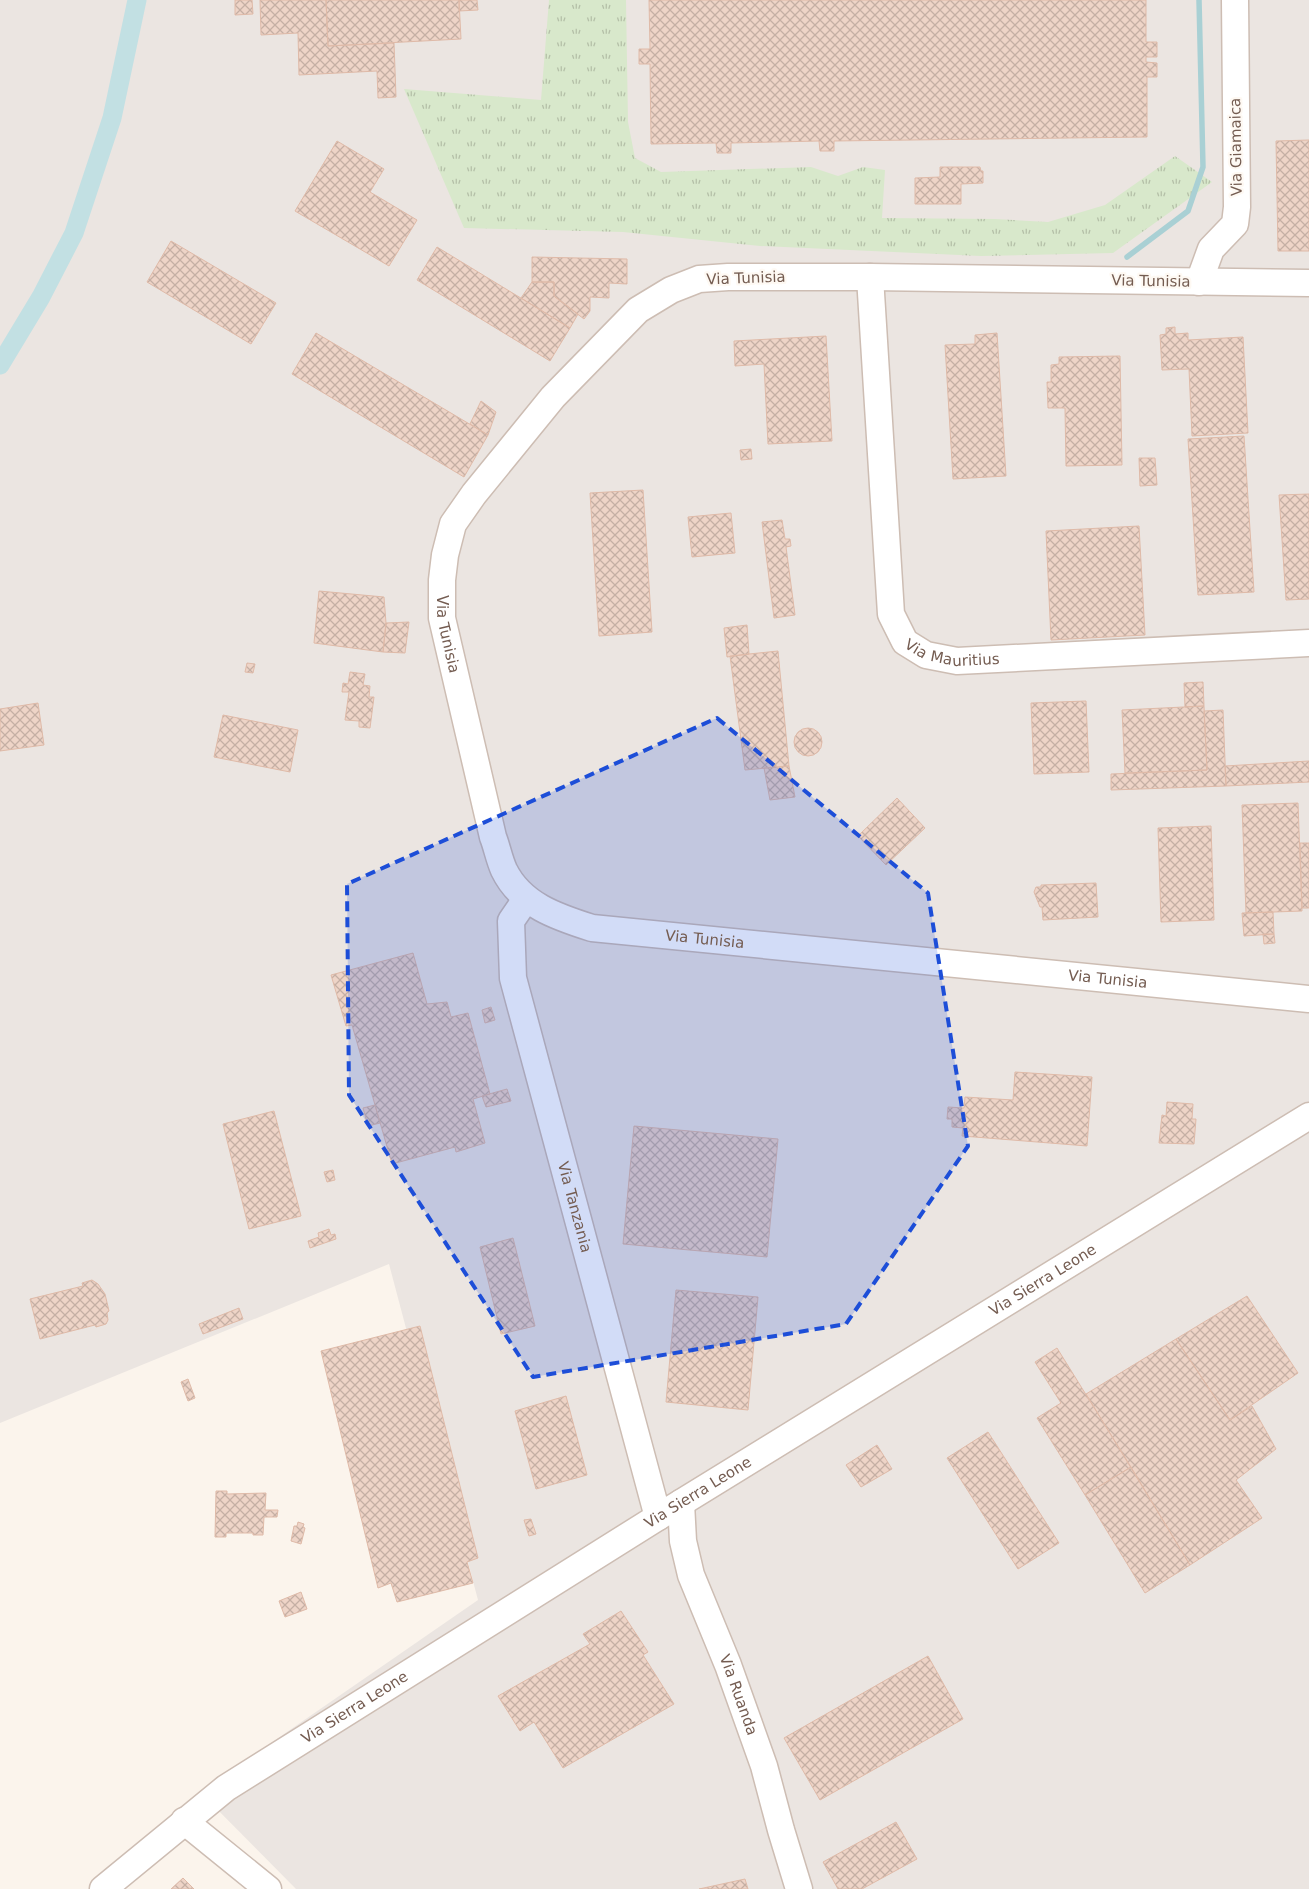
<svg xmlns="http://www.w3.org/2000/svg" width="1309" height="1889" font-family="'DejaVu Sans',sans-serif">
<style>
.industrial{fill:#ebe5e1}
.grass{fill:url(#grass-tufts)}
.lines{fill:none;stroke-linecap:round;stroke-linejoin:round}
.stream{stroke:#a9d0d4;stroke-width:5.5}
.canal{stroke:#c2e0e3;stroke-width:19}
.building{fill:url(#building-cross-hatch);stroke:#dfbaa8}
.minor-casing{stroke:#cdbdb3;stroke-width:29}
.minor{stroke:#fff;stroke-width:26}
.marked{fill:#1d4ed8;fill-opacity:0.2;stroke:#1d4ed8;stroke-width:4;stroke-dasharray:10 6;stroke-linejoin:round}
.labels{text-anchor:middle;stroke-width:4.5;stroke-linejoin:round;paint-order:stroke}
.street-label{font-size:15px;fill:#745c51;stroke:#fef9f3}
</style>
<defs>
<pattern id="grass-tufts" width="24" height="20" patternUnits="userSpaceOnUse" patternTransform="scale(1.25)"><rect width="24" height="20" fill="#d8e8cb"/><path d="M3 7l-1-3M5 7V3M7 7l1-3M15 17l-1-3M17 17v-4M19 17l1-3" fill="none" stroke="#b4bfa7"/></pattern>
<pattern id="building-cross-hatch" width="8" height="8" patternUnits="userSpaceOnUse" patternTransform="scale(1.25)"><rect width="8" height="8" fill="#eed4c7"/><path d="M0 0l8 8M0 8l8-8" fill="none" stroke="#c5afa4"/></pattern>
</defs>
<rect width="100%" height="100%" fill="#fbf4ec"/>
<path class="industrial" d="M 0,0 L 1309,0 L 1309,1889 L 296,1889 L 200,1792 L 478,1600 L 389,1264 L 0,1423 Z"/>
<path class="grass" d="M 549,0 L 626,0 L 628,122 L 635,158 L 661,172 L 811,167 L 838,176 L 863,167 L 885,170 L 882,218 L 995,219 L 1048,222 L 1105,205 L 1175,156 L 1212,182 L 1113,253 L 981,256 L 760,246 L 623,232 L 464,228 L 404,89 L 541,100 Z"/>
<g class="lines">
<path class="stream" d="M 1127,257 L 1188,211 L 1203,167 L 1199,0"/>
<path class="canal" d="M 0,365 L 41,297 L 74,233 L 112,118 L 137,0"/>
</g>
<path class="building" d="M 235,0 L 252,0 L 253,14 L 235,15 Z
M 260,0 L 326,0 L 328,46 L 394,43 L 396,97 L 378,98 L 377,71 L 299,75 L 298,33 L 261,35 Z
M 326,0 L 459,0 L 461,39 L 328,46 Z
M 459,0 L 477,0 L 478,10 L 459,11 Z
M 649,0 L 1146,0 L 1146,42 L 1157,42 L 1157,57 L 1146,57 L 1146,62 L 1157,63 L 1157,77 L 1147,77 L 1147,137 L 834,141 L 834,151 L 820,151 L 819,141 L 731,143 L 731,153 L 717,153 L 716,143 L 651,144 L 650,64 L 639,64 L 639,49 L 650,49 Z
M 1309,140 L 1309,251 L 1278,251 L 1276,141 Z
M 337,141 L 384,169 L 370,192 L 417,220 L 389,266 L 295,211 Z
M 940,167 L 980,167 L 981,171 L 983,171 L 983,183 L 961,184 L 961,204 L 915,204 L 915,178 L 940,177 Z
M 171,241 L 276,303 L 251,344 L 147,282 Z
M 437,247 L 570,328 L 550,361 L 417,280 Z
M 532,257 L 627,259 L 627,284 L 609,283 L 609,298 L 590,297 L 590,311 L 584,319 L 554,296 L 554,282 L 532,282 Z
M 532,282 L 554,282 L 554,296 L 578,314 L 570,328 L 521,298 Z
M 1175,327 L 1175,334 L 1188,333 L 1188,340 L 1243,337 L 1248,433 L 1192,436 L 1189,369 L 1162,370 L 1160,335 L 1166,334 L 1166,328 Z
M 316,333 L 488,435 L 464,477 L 292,374 Z
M 997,333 L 1006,476 L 953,479 L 945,345 L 975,344 L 975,335 Z
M 826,336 L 832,441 L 768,444 L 764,364 L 735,366 L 734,341 Z
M 1120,356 L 1122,465 L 1066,466 L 1065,408 L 1048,408 L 1047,382 L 1051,382 L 1051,365 L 1059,364 L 1059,357 Z
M 481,401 L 496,412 L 488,435 L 470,424 Z
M 1244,436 L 1254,592 L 1198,595 L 1188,439 Z
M 751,449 L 752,459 L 741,460 L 740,450 Z
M 1139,458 L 1155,458 L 1157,485 L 1140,486 Z
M 643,490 L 652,632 L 599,636 L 590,493 Z
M 1309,494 L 1309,599 L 1286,600 L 1279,495 Z
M 731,513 L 735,553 L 692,557 L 688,517 Z
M 782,520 L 785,539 L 790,539 L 791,546 L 786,547 L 795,615 L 774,618 L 762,522 Z
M 1139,526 L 1145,635 L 1051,640 L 1046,531 Z
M 319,591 L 384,597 L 386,623 L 383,652 L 314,643 Z
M 409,622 L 405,653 L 383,652 L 386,623 Z
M 747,625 L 749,654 L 727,657 L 724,628 Z
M 778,651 L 789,766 L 745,770 L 730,656 Z
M 247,663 L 255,664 L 253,673 L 245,672 Z
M 350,672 L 365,674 L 363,685 L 370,686 L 369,697 L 374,697 L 370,728 L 359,727 L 359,721 L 345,720 L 349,692 L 342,692 L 343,683 L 348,684 Z
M 1203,682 L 1204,706 L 1185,707 L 1184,683 Z
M 1086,701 L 1089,772 L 1034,774 L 1031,703 Z
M 38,703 L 44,745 L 0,751 L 0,709 Z
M 1204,706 L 1207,770 L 1125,773 L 1122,710 Z
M 1223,710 L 1226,786 L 1111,790 L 1111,774 L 1207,770 L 1204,711 Z
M 223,715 L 298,730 L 290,772 L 214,757 Z
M794 742a14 14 0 1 1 28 0a14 14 0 1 1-28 0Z
M 1309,761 L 1309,782 L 1226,786 L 1225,766 Z
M 789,766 L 795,797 L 770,800 L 764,768 Z
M 897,798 L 925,828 L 886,865 L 858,836 Z
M 1298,803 L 1302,911 L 1246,913 L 1242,805 Z
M 1211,826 L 1214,920 L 1161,922 L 1158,828 Z
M 1300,843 L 1309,843 L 1309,908 L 1302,908 Z
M 1096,883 L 1098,917 L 1043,920 L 1042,907 L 1040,907 L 1034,892 L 1036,887 L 1041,887 L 1041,885 Z
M 1273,912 L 1274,934 L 1244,936 L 1242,913 Z
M 1263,934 L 1274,934 L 1275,943 L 1264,944 Z
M 413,953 L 427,1004 L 447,1002 L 451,1017 L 468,1013 L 490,1094 L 473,1099 L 485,1143 L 456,1152 L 455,1147 L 392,1164 L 352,1025 L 346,1026 L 331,975 Z
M 491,1007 L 495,1020 L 485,1023 L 482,1010 Z
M 1015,1072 L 1092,1077 L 1087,1146 L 962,1136 L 963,1128 L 952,1127 L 952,1119 L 947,1119 L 948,1107 L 964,1108 L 965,1097 L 1013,1100 Z
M 507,1089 L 511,1101 L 486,1107 L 482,1096 Z
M 1167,1102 L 1193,1104 L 1192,1119 L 1196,1119 L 1194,1144 L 1159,1143 L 1162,1115 L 1166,1116 Z
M 375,1105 L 380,1123 L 368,1126 L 363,1108 Z
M 274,1111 L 301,1216 L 249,1229 L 223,1124 Z
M 634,1126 L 778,1139 L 767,1257 L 623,1244 Z
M 333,1170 L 335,1180 L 327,1182 L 324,1172 Z
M 329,1229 L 331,1235 L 335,1234 L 336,1239 L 310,1248 L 308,1241 L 319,1237 L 318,1233 Z
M 513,1238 L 535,1326 L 501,1334 L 480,1247 Z
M 92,1280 L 98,1284 L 105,1294 L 109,1311 L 107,1313 L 108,1320 L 106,1324 L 96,1327 L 95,1325 L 40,1339 L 30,1299 L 83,1286 L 82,1283 Z
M 676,1290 L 758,1297 L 748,1410 L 666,1402 Z
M 1247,1296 L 1298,1373 L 1230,1420 L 1176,1339 Z
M 239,1308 L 243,1319 L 203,1334 L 199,1324 Z
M 420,1326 L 478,1558 L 467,1562 L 473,1583 L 397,1602 L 391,1583 L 378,1588 L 321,1351 Z
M 1176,1339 L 1230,1420 L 1252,1406 L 1276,1449 L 1236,1480 L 1262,1518 L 1190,1565 L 1086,1394 Z
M 1057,1348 L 1131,1467 L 1085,1495 L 1037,1418 L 1061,1403 L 1035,1362 Z
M 188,1379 L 195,1398 L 188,1401 L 181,1382 Z
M 566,1396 L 587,1475 L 536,1489 L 515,1411 Z
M 988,1432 L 1059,1543 L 1018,1569 L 947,1458 Z
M 877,1445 L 892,1469 L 861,1487 L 846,1465 Z
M 1131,1467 L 1190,1565 L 1145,1593 L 1085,1495 Z
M 216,1491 L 227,1491 L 227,1494 L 266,1493 L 265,1510 L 278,1510 L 277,1517 L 264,1517 L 263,1535 L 253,1535 L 253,1533 L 226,1533 L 226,1537 L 215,1537 Z
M 531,1519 L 536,1534 L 529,1536 L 524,1520 Z
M 298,1522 L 304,1524 L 303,1527 L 305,1528 L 301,1544 L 291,1541 L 294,1526 L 297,1526 Z
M 301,1592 L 307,1609 L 285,1617 L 279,1601 Z
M 621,1611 L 648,1652 L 643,1655 L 674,1704 L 563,1768 L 534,1722 L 520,1731 L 498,1696 L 590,1644 L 583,1634 Z
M 928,1656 L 963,1719 L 820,1800 L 784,1738 Z
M 896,1822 L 917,1859 L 862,1889 L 838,1889 L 823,1862 Z
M 183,1878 L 194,1889 L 171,1889 Z
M 745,1879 L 748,1889 L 699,1889 Z"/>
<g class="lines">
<defs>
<g id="minor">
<path id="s1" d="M 870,277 L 891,614 L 905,642 L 926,655 L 957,661 L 1309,643"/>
<path d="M 1199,282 L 1211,249 L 1235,224 L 1237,207 L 1235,0"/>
<path id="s2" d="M 1309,283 L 870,277 L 728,277 L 699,279 L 671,290 L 638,310 L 553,397 L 474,494 L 453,524 L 445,555 L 442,580 L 442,618 L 493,837 C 497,847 499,859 504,870 C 521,905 557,917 592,928 L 1309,999"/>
<path id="s3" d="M 526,899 L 511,921 L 513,978 L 658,1517"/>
<path id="s4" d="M 681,1503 L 683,1541 L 691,1575 L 728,1665 L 764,1766 L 781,1830 L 799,1889"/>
<path d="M 184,1821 L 268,1889"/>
<path id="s5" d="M 103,1889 L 226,1788 L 658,1517 L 1309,1116"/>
</g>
</defs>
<use href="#minor" class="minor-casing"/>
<use href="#minor" class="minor"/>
</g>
<path class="marked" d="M 717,718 L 928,893 L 968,1146 L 846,1324 L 533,1377 L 349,1095 L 347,884 Z"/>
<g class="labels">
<g class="street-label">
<text transform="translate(1236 147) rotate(-91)" y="5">Via Giamaica</text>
<text transform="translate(746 278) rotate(-2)" y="5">Via Tunisia</text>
<text transform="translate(1151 281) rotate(1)" y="5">Via Tunisia</text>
<text dy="5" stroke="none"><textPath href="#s2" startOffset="1074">Via Tunisia</textPath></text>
<text dy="5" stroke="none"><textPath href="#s1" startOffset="419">Via Mauritius</textPath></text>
<text dy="5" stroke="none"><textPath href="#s2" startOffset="1539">Via Tunisia</textPath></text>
<text dy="5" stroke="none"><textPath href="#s2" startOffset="1944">Via Tunisia</textPath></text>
<text dy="5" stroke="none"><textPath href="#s3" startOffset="321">Via Tanzania</textPath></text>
<text dy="5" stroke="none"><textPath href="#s5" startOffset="1121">Via Sierra Leone</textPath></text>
<text dy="5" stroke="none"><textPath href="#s5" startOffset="716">Via Sierra Leone</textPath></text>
<text dy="5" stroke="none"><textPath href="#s4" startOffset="202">Via Ruanda</textPath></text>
<text dy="5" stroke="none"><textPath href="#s5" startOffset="311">Via Sierra Leone</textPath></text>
</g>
</g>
</svg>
